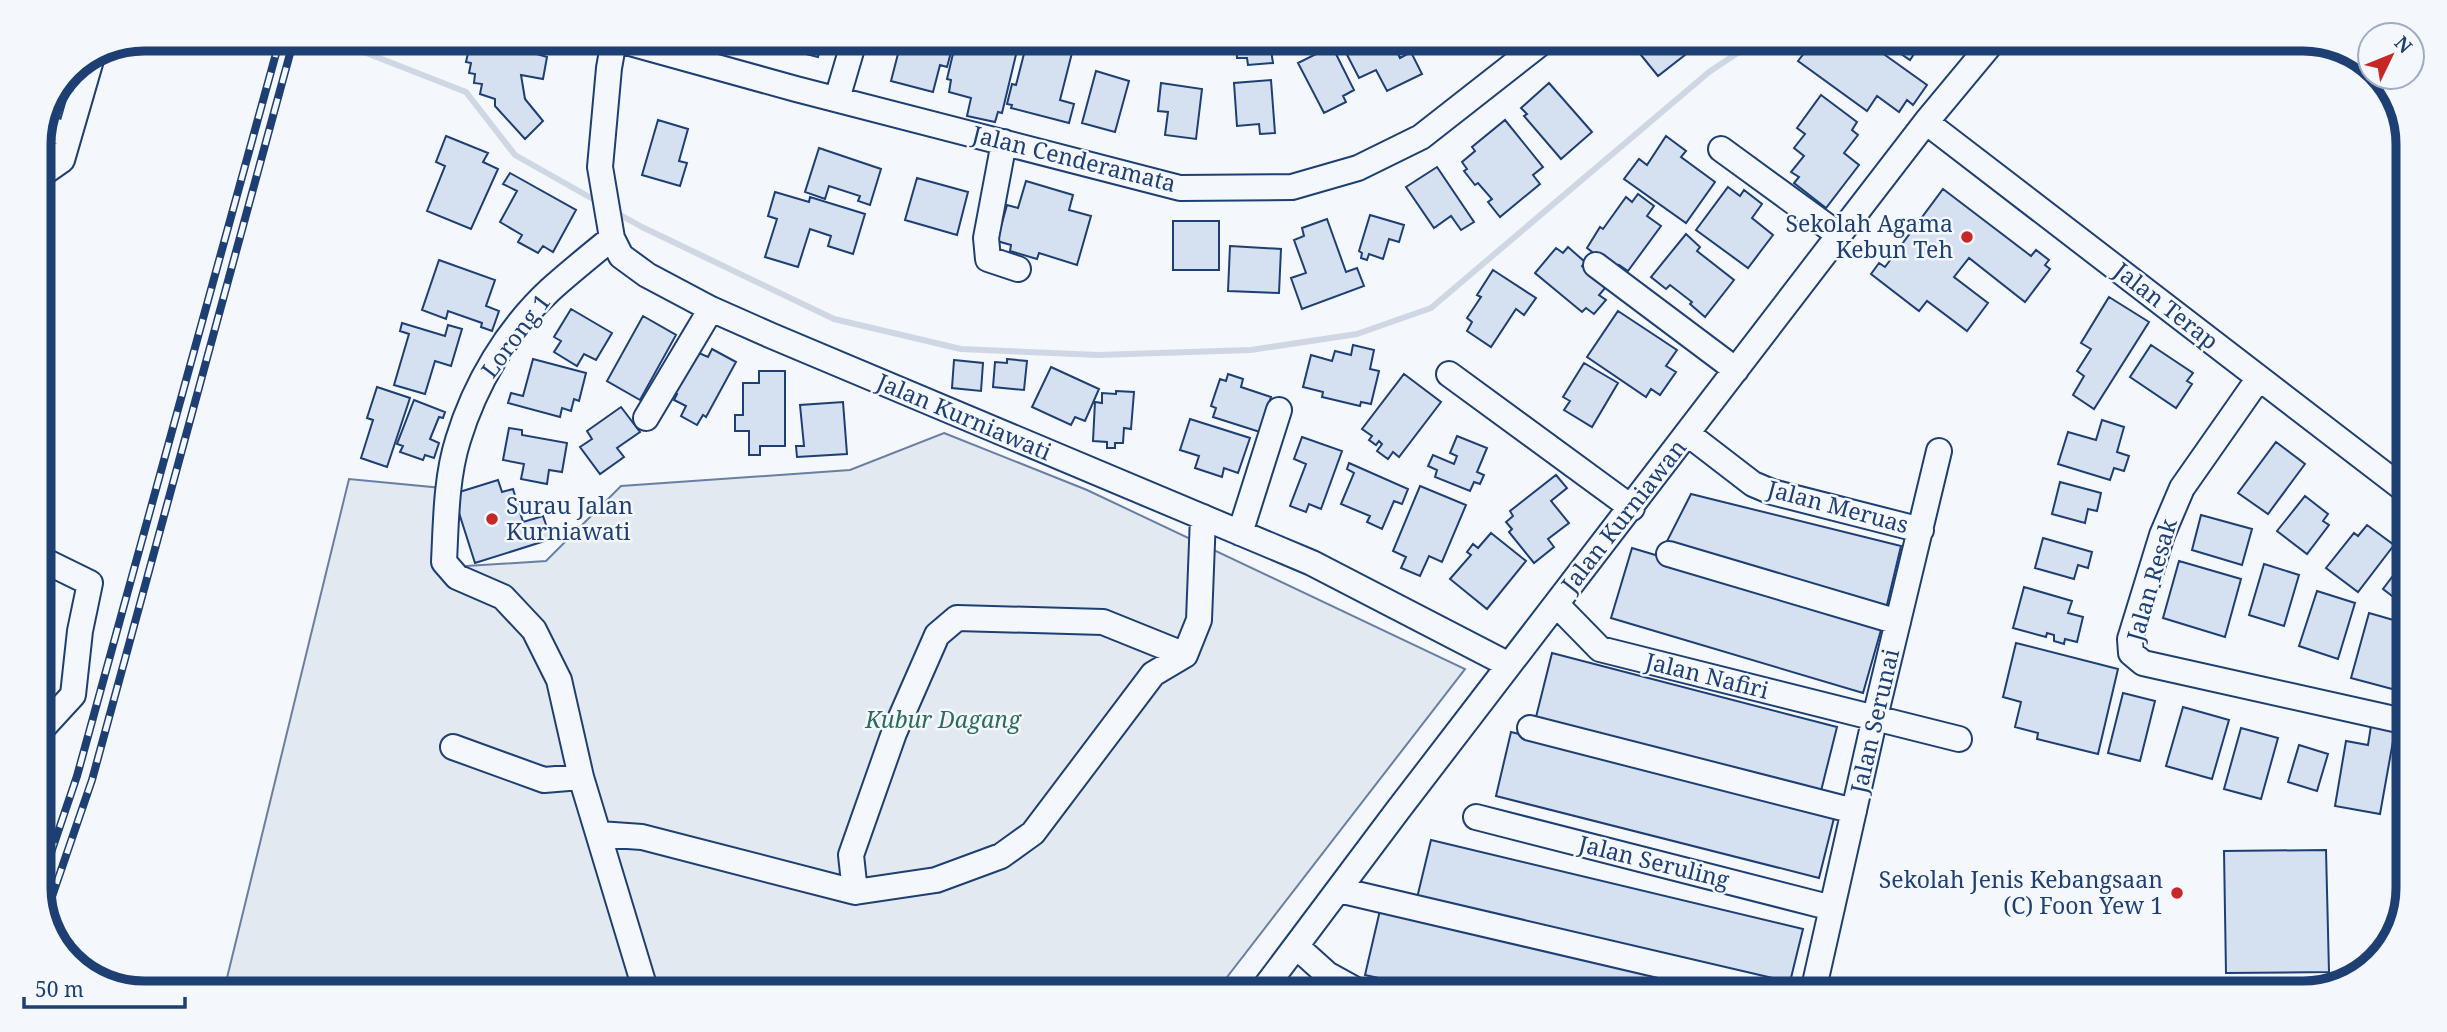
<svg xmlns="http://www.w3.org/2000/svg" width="2447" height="1032" font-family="'Noto Serif',serif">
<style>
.green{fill:#e3e9f0;stroke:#687fa3;stroke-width:2}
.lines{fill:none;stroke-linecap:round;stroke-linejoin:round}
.stream{stroke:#cfd7e4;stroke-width:6}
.building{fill:#d5e0f0;stroke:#1d3f73;stroke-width:2}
.minor-casing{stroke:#1d3f73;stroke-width:28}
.minor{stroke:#f4f7fb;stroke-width:24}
.rail-casing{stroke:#1d3f73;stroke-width:8}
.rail{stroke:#f4f7fb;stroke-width:5;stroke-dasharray:16;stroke-linecap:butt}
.poi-dot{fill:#c62828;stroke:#f4f7fb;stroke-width:2.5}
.labels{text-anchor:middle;stroke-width:5;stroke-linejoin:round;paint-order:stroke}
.street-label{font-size:23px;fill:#1d3f73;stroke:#f4f7fb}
.poi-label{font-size:23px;fill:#1d3f73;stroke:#f4f7fb;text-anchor:end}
.park-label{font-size:23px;font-style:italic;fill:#2c6c60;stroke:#f4f7fb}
.rim{fill:none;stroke:#1d3f73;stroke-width:9}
</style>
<rect width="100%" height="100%" fill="#f4f7fb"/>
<path class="green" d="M 944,433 L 1087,490 L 1465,669 L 1217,990 L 225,986 L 349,479 L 442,488 L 435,568 L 546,561 L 621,486 L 850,470 Z"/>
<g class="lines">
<path class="stream" d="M 351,47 L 466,92 L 515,155 L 600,203
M 615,212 L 642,227 L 834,319 L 961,349 L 1098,355 L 1251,350 L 1357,334 L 1431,308 L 1709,72 L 1751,44"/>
</g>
<path class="building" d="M 471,40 L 490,40 L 547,57 L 543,79 L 521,75 L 525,99 L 543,121 L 525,139 L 495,106 L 495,99 L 480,94 L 482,84 L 474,83 L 475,74 L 469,73 L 471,63 L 466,62 Z
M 754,41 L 822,41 L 818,57 Z
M 889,41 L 954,41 L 947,67 L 940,65 L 933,92 L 891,81 L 900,46 Z
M 956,41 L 1019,42 L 1002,113 L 998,112 L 995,122 L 967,116 L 971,98 L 949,92 L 951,80 L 947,79 Z
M 1027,42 L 1062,42 L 1074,45 L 1060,100 L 1074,104 L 1069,123 L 1011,108 L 1012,105 L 1007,104 L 1012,84 L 1016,85 Z
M 1236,42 L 1291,43 L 1271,50 L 1273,63 L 1248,65 L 1247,58 L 1237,58 Z
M 1341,43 L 1393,43 L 1400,58 L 1411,52 L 1422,74 L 1387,91 L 1376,70 L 1359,78 Z
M 1632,44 L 1699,44 L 1658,76 Z
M 1795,45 L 1871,45 L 1927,85 L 1913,105 L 1907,100 L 1899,112 L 1877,96 L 1867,111 L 1798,61 L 1805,52 Z
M 1888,45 L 1920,45 L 1910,60 Z
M 1332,46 L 1354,90 L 1343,96 L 1346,102 L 1324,113 L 1298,63 Z
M 1096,71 L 1129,81 L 1115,132 L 1082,123 Z
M 1271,80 L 1275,133 L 1260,134 L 1259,124 L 1237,126 L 1234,83 Z
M 1161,83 L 1202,89 L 1196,139 L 1165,135 L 1168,112 L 1158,111 Z
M 1549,83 L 1592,132 L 1561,159 L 1524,116 L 1527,114 L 1521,108 Z
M 1821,95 L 1857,122 L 1852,130 L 1858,135 L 1844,153 L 1859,165 L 1826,208 L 1794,183 L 1799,177 L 1791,172 L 1804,156 L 1794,148 L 1805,134 L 1797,128 Z
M 658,120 L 688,129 L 679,161 L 687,163 L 680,186 L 642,175 Z
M 1505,120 L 1543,167 L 1533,175 L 1540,184 L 1500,217 L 1488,202 L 1492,199 L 1478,183 L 1475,185 L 1464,171 L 1467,169 L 1462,162 L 1475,151 L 1472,147 Z
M 446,136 L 488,153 L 483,162 L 498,169 L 471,229 L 427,211 L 445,166 L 436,162 Z
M 1666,136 L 1686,151 L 1681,157 L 1715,182 L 1686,223 L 1624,179 L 1639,159 L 1647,165 Z
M 819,148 L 881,169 L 870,205 L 858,201 L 860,196 L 829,186 L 825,199 L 805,192 Z
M 1437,167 L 1474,222 L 1461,230 L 1451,216 L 1434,228 L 1406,187 Z
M 510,173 L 576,210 L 553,252 L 543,246 L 538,253 L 518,242 L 522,235 L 500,222 L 517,191 L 503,184 Z
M 917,178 L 968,192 L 957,235 L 905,220 Z
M 1026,181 L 1073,195 L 1069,210 L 1091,216 L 1077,265 L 1039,253 L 1037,259 L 1010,251 L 1011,245 L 997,241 L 1007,205 L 1018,208 Z
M 1728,187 L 1740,196 L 1744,190 L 1762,204 L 1752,218 L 1773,235 L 1748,268 L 1696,230 Z
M 1943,189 L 2031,256 L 2036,250 L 2049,260 L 2045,265 L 2050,269 L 2025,302 L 1969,258 L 1954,277 L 1988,303 L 1967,331 L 1927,301 L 1919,311 L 1871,274 L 1879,263 L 1885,267 Z
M 775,192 L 809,202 L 810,197 L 865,214 L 853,254 L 828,246 L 831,236 L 810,229 L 798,267 L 765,257 L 777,219 L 768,216 Z
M 1638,194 L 1654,206 L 1647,216 L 1661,226 L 1628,271 L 1619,265 L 1616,270 L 1587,248 L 1600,227 L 1603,229 L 1626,197 L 1632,202 Z
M 1370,215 L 1404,225 L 1399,242 L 1389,239 L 1383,259 L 1369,254 L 1367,260 L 1361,258 L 1362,253 L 1359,251 Z
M 1327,219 L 1346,272 L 1357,268 L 1364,286 L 1302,309 L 1291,278 L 1306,273 L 1294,240 L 1304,236 L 1302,228 Z
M 1173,221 L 1219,221 L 1219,270 L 1173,270 Z
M 1686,234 L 1700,247 L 1697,251 L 1734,280 L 1705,317 L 1690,304 L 1692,302 L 1670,285 L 1666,289 L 1651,277 Z
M 1230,246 L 1281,249 L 1279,293 L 1228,291 Z
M 1568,247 L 1585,262 L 1582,266 L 1606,287 L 1599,295 L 1606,300 L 1594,314 L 1586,308 L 1582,312 L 1535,273 L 1556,248 L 1563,253 Z
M 439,260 L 495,280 L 486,306 L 499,311 L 492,331 L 481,327 L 482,323 L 448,311 L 446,319 L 422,310 Z
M 1493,270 L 1536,298 L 1524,315 L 1516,309 L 1491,347 L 1467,331 L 1472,322 L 1467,318 L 1481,297 L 1477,295 Z
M 2109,297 L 2149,322 L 2094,409 L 2073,395 L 2084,376 L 2077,371 L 2091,349 L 2081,343 Z
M 571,309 L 612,333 L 596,360 L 584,354 L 577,366 L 554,352 L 561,341 L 554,337 Z
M 1618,311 L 1677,350 L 1666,366 L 1676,372 L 1660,395 L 1651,389 L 1646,397 L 1587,357 Z
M 643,316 L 676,335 L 640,400 L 607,381 Z
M 402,323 L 445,336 L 448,325 L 462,329 L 451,366 L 435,361 L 425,394 L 394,385 L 409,334 L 400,331 Z
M 1353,345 L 1374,350 L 1370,369 L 1379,371 L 1371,404 L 1361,402 L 1360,406 L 1322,397 L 1323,392 L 1303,387 L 1311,355 L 1332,361 L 1335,351 L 1351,355 Z
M 2151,345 L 2193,373 L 2187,381 L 2192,384 L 2176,408 L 2130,377 Z
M 712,349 L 736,362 L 706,417 L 703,415 L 697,425 L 681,416 L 686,406 L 674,400 L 677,394 L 672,392 L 687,365 L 691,367 L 699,353 L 708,357 Z
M 533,359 L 586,373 L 579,401 L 574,399 L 571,411 L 562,408 L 560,417 L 508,403 L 511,393 L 523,396 Z
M 1007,359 L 1027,361 L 1024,390 L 993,387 L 995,362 L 1007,363 Z
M 954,360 L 983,363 L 981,391 L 952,388 Z
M 1584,363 L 1618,383 L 1592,427 L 1564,410 L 1570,401 L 1563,397 Z
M 1051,367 L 1099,389 L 1085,421 L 1075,417 L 1071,425 L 1032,407 Z
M 759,371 L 785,371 L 785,446 L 760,446 L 760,455 L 749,455 L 749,431 L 735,431 L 735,415 L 743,415 L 743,383 L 759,383 Z
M 1228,374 L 1243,379 L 1241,387 L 1271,397 L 1260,432 L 1213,417 L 1216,408 L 1211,406 L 1220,379 L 1226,381 Z
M 1404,374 L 1441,402 L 1399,457 L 1393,452 L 1388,459 L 1377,451 L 1382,444 L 1379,441 L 1376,445 L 1369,440 L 1372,436 L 1362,429 Z
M 377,387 L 410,398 L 387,467 L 361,458 L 373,420 L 367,418 Z
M 1116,391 L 1134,392 L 1131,429 L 1124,428 L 1123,443 L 1115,443 L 1115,448 L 1107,448 L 1107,442 L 1093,441 L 1095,402 L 1102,403 L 1102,393 L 1116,394 Z
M 414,400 L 445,412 L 443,418 L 439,417 L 430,439 L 439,443 L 434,458 L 425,455 L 423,460 L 400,452 L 403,446 L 397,444 Z
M 843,402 L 847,454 L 797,457 L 796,446 L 804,446 L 800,405 Z
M 621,407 L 640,432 L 617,448 L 624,457 L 600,474 L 580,447 L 592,439 L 587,431 Z
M 1190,419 L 1250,438 L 1238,473 L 1224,468 L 1222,477 L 1195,468 L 1199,456 L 1180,450 Z
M 2102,420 L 2124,427 L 2117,452 L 2129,456 L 2124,471 L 2114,468 L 2110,480 L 2058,464 L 2068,432 L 2096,440 Z
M 509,428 L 522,430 L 522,435 L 567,443 L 562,472 L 549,470 L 547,484 L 521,479 L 524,464 L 503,460 Z
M 1457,436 L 1487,448 L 1477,472 L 1484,475 L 1480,484 L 1474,482 L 1470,491 L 1435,477 L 1437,470 L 1428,466 L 1433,455 L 1454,464 L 1457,456 L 1450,453 Z
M 1302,437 L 1342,451 L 1321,509 L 1309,504 L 1306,512 L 1290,506 L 1306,464 L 1294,459 Z
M 2276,442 L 2305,464 L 2268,514 L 2238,493 Z
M 1349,463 L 1408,489 L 1402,504 L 1394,501 L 1382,529 L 1367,522 L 1370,516 L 1341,504 L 1354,473 L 1347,469 Z
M 1556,475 L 1567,488 L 1551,501 L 1569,523 L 1548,539 L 1554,547 L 1534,563 L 1509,532 L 1512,529 L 1506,522 L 1513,516 L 1510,511 Z
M 498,480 L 502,492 L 513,489 L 523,522 L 543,516 L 551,539 L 475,563 L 453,494 Z
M 2060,482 L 2101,493 L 2097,511 L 2088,509 L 2085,523 L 2052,514 Z
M 1420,486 L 1466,505 L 1442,562 L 1429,556 L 1420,576 L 1401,568 L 1406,557 L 1393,551 Z
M 1691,494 L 1901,546 L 1886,609 L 1663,549 Z
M 2305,496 L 2328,514 L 2323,521 L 2329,525 L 2307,554 L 2277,531 Z
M 2201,515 L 2252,529 L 2242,565 L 2192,550 Z
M 2367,525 L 2394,545 L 2358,592 L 2326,568 L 2354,533 L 2358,536 Z
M 1491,533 L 1526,561 L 1487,609 L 1450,579 L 1471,555 L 1467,552 L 1473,544 L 1478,548 Z
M 2043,538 L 2092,552 L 2088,568 L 2078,565 L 2074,579 L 2035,568 Z
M 1632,548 L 1883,623 L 1863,693 L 1611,618 Z
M 2179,561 L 2241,579 L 2225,637 L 2163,618 Z
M 2404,561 L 2404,605 L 2383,589 Z
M 2264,564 L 2299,575 L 2284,626 L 2249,615 Z
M 2024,587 L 2072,601 L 2068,613 L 2083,617 L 2077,642 L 2065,639 L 2064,644 L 2054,641 L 2054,635 L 2047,633 L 2046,637 L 2013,628 Z
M 2317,591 L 2355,603 L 2338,659 L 2299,646 Z
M 2369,613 L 2404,623 L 2403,663 L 2396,690 L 2351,678 Z
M 2016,643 L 2118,669 L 2098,754 L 2037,739 L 2038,733 L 2015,727 L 2021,702 L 2003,697 Z
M 1552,653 L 1837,727 L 1821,791 L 1536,717 Z
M 2123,693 L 2155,701 L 2140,761 L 2108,753 Z
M 2183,707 L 2229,720 L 2212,779 L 2166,766 Z
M 2371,726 L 2395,730 L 2380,814 L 2335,806 L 2346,741 L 2368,745 Z
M 2241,728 L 2278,738 L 2261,799 L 2224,789 Z
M 1511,732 L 1835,814 L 1819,878 L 1496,796 Z
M 2299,745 L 2328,754 L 2317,791 L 2288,782 Z
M 2402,779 L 2402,815 L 2394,813 Z
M 1431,840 L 1803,929 L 1789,986 L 1417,898 Z
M 2326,850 L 2329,972 L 2226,973 L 2224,851 Z
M 1381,906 L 1751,992 L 1433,990 L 1365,975 Z"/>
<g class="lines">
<defs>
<path id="minor" d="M 614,40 L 609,68 L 600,167 L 612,238 L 621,256 L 647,275 L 711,309 L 772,336 L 1312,563 L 1509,665
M 619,40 L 796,89 L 1180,188 L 1292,187 L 1358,168 L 1421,137 L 1541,43
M 837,99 L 854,41
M 1926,122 L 2405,490
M 43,127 L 69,135
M 1004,142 L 986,238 L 988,259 L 1018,269
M 1721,149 L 1839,235
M 39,186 L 42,174 L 62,160 L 91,60
M 612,238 C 591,255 570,272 550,290 C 507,330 475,384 458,440 C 446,478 446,522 444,562 L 457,577 L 503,597 L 534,630 L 559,680 L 581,777 L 643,982 L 643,988
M 1596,265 L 1736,370
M 1449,374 L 1632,508
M 2259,378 L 2182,488 L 2162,535 L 2130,639 L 2131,653 L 2143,663 L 2403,721
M 646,418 L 711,309
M 1688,434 L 1753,484 L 1772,492 L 1921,530
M 1240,533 L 1279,410
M 1669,554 L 1898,622
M 39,558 L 90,583 L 80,631 L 73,695 L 39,732
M 1556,604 L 1600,649 L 1959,739
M 1530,728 L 1854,811
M 453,747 L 544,780 L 581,777
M 1476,817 L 1832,908
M 599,834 L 642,837 L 855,892 L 936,880 L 1001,856 L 1033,833 L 1153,674 L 1185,655 L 1199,620 L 1203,517
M 1339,890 L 1775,992
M 855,892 L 851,855 L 894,733 L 937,635 L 957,618 L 1103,622 L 1185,655
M 1297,947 L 1327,974 L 1356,990
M 1263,990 L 1398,810 L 1839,235 L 1926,122 L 1990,45
M 1813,992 L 1875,717 L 1939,451"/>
</defs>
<use href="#minor" class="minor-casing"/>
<use href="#minor" class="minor"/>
<defs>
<path id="rail" d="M 39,888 L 77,776 L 280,39
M 46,914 L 92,780 L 294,39"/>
</defs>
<use href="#rail" class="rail-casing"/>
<use href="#rail" class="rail"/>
</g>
<g class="poi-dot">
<circle cx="1967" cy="237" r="7"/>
<circle cx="492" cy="519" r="7"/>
<circle cx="2177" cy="893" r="7"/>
</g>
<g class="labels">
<g class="street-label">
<text transform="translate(1074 159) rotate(14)" y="8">Jalan Cenderamata</text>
<text transform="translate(2166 306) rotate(38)" y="8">Jalan Terap</text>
<text transform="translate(516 336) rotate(-53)" y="8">Lorong 1</text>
<text transform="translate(964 417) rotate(23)" y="8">Jalan Kurniawati</text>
<text transform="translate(1838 507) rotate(15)" y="8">Jalan Meruas</text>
<text transform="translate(1624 516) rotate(-52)" y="8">Jalan Kurniawan</text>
<text transform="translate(2152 580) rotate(-74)" y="8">Jalan Resak</text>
<text transform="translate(1707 676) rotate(14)" y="8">Jalan Nafiri</text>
<text transform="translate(1875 721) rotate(-77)" y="8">Jalan Serunai</text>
<text transform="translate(1654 862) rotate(14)" y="8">Jalan Seruling</text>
</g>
<g class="poi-label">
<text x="1953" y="232">Sekolah Agama<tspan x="1953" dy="26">Kebun Teh</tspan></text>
<text x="506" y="514" text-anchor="start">Surau Jalan<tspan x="506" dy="26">Kurniawati</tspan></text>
<text x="2163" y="888">Sekolah Jenis Kebangsaan<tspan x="2163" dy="26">(C) Foon Yew 1</tspan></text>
</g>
<g class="park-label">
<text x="943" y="728">Kubur Dagang</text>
</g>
</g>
<path d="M0 0H2447V1032H0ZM144 51H2303A93 93 0 0 1 2396 144V888A93 93 0 0 1 2303 981H144A93 93 0 0 1 51 888V144A93 93 0 0 1 144 51Z" fill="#f4f7fb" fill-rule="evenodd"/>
<path class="rim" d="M144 51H2303A93 93 0 0 1 2396 144V888A93 93 0 0 1 2303 981H144A93 93 0 0 1 51 888V144A93 93 0 0 1 144 51Z"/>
<g transform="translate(2391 56) rotate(47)"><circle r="33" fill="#f4f7fb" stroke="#9eadc5" stroke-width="2"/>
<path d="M0-5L12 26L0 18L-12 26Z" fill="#c62828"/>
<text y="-10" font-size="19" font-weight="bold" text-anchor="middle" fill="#1d3f73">N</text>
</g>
<path d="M24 997v10h161v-10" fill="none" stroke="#1d3f73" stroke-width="3.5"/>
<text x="35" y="997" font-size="21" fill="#1d3f73" stroke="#f4f7fb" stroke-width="5" paint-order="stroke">50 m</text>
</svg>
